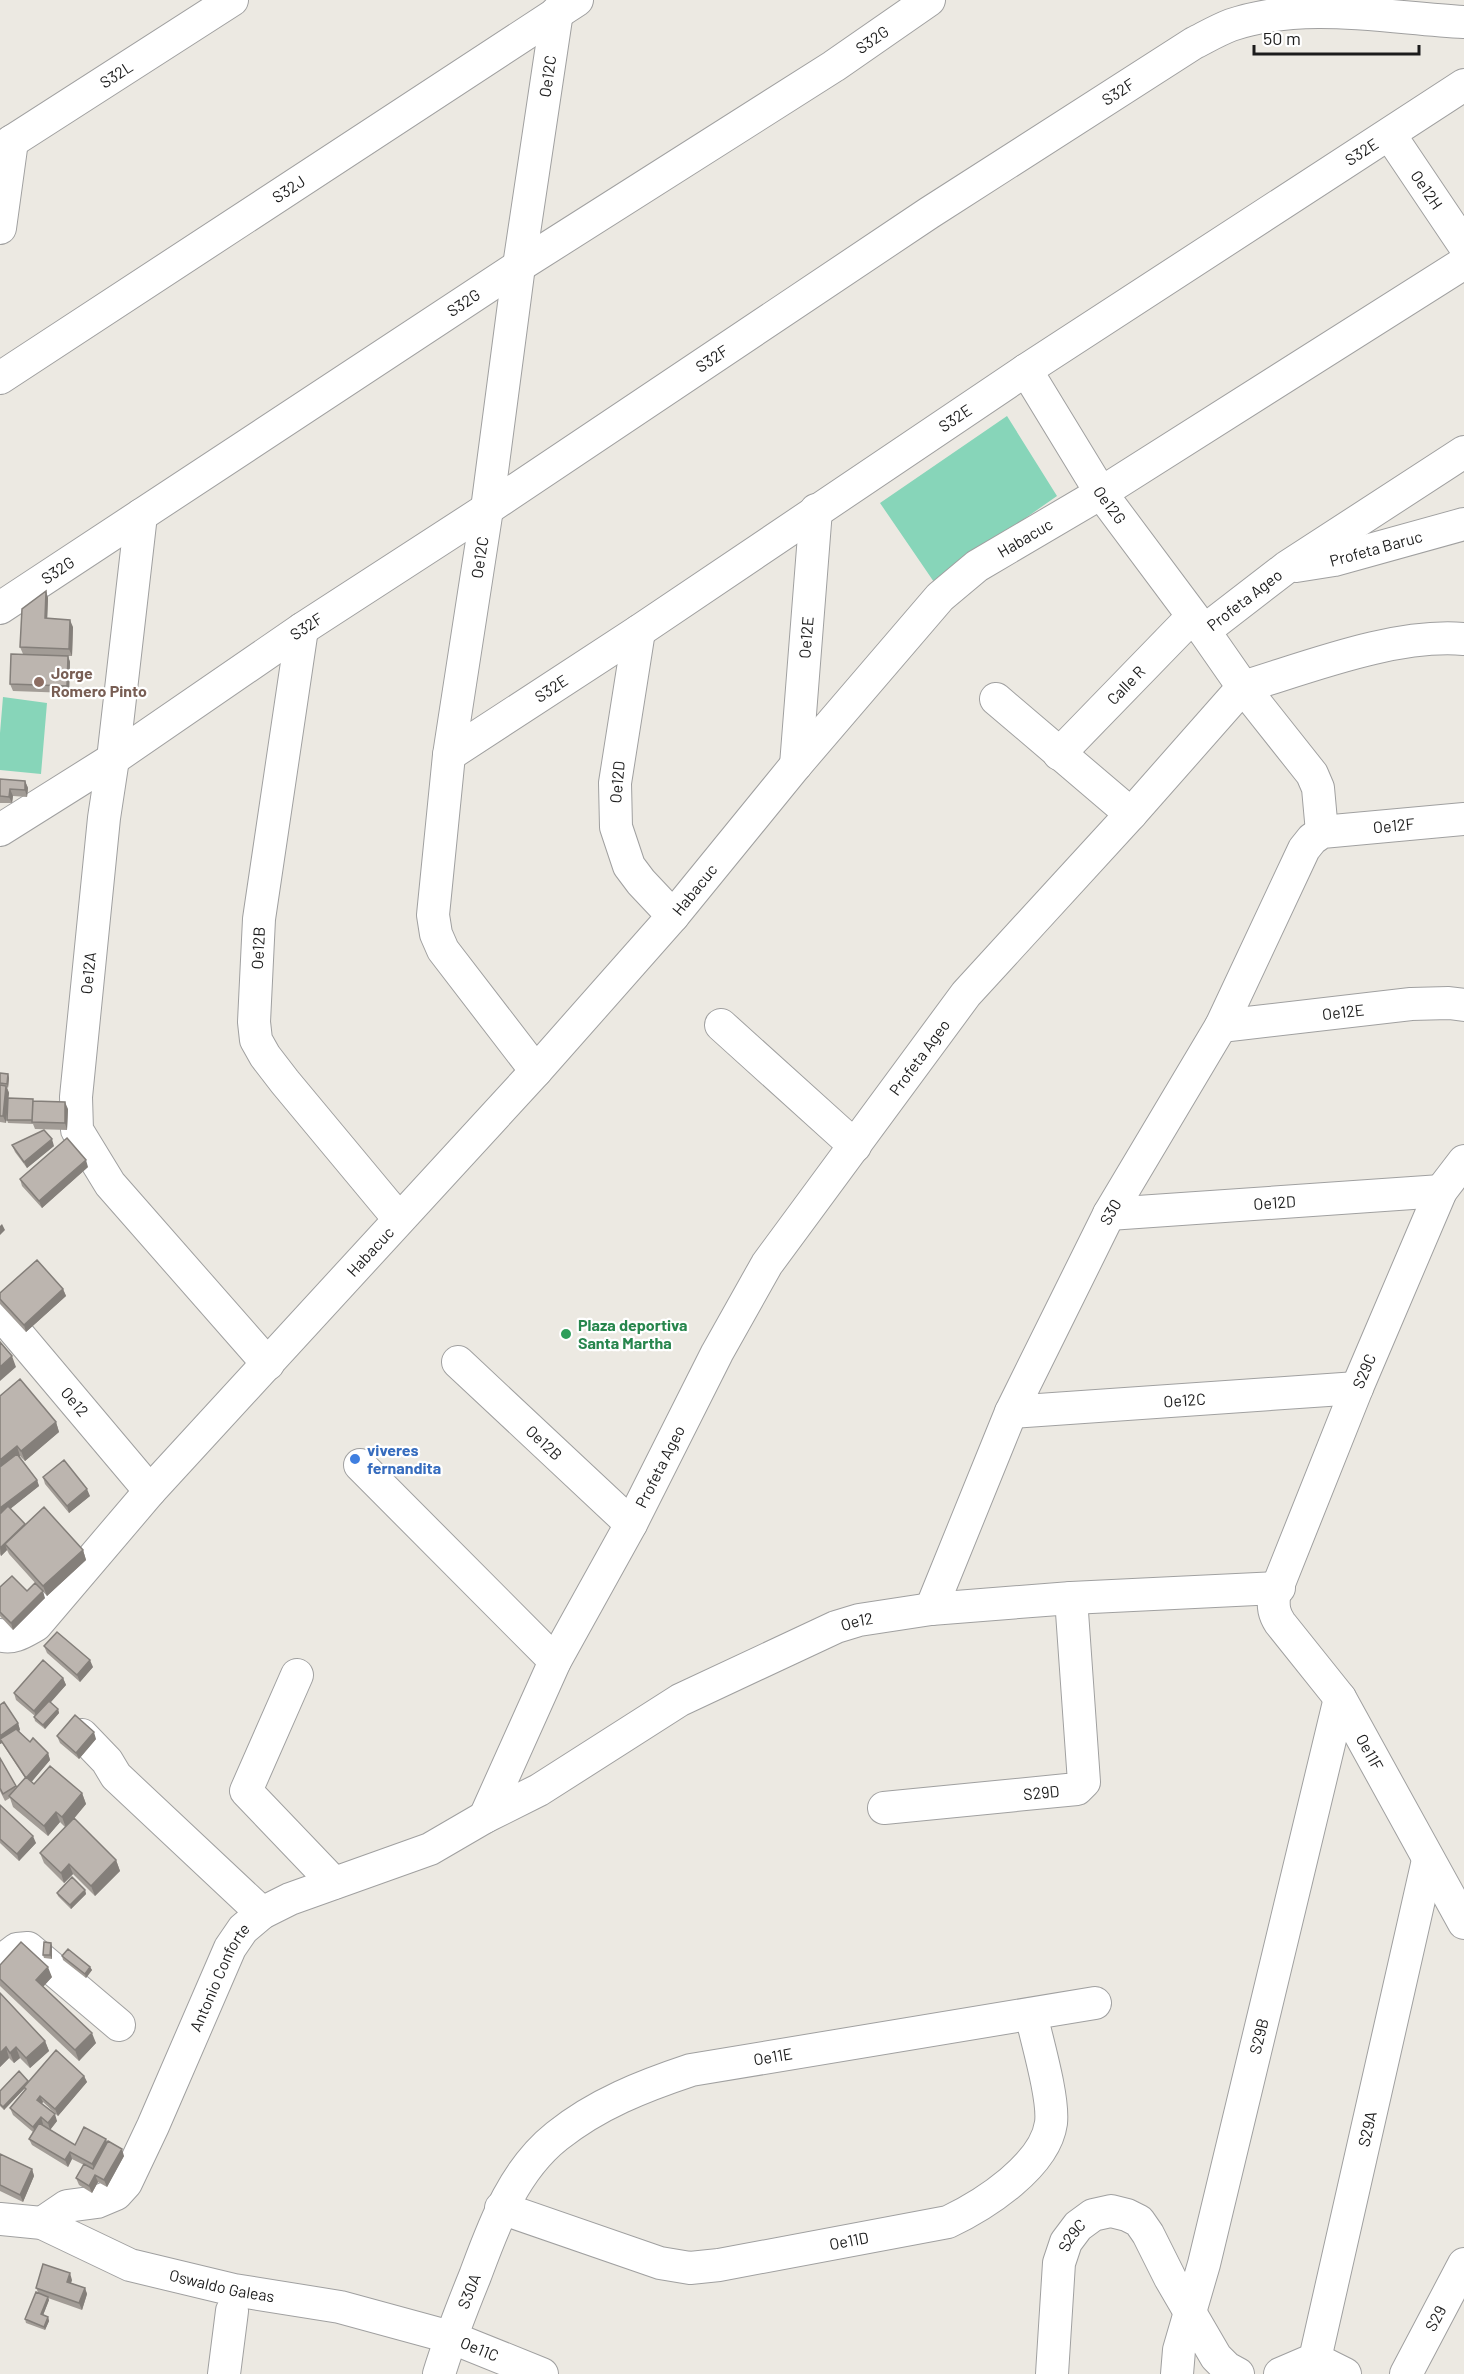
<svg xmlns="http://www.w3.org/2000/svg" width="1464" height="2374" font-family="Barlow,sans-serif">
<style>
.pitch{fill:#87d5b9}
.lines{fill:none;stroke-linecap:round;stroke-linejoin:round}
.minor-casing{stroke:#a0a0a0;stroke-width:34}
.minor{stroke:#fff;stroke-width:32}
.wall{fill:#a29c96}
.shaded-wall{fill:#847f7a}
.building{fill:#bcb5af;stroke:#847f7a;stroke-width:1.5}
.education-dot{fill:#8d6e63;stroke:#fff;stroke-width:2}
.leisure-dot{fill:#2e9e5b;stroke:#fff;stroke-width:2}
.shop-dot{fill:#3f7fe0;stroke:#fff;stroke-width:2}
.labels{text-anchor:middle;stroke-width:4.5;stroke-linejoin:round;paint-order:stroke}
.street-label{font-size:16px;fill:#1c1c1c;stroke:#fff}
.education-label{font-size:16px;font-weight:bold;fill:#785e54;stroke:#fff;text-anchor:start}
.leisure-label{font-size:16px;font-weight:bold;fill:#27864d;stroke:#fff;text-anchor:start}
.shop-label{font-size:16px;font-weight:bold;fill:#366cbe;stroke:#fff;text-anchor:start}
</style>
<rect width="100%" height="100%" fill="#ece9e2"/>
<path class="pitch" d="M 1007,416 L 1057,496 L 934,582 L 880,503 Z
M 3,697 L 47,703 L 41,774 L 0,770 L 0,733 Z"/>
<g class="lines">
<defs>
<g id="minor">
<path id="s1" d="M 1390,135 L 1464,245"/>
<path id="s2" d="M 0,149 L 232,0"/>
<path d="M 0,228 L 12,141"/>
<path id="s3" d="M 1026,370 L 1101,493 L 1204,631 L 1243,687 L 1312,774 L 1318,788 L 1322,832"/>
<path id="s4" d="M 0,378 L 577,0"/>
<path d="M 141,515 L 113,759 L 104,818 L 76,1097 L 77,1130 L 110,1184 L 268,1364"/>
<path id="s5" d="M 1296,566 L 1334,560 L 1464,524"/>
<path id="s6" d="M 0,608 L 519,266 L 834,66 L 929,0"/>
<path d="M 302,629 L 259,919 L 254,1022 L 256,1040 L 265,1056 L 285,1082 L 399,1219"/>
<path d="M 639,631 L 615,783 L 616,827 L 629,866 L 641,882 L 673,916"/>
<path id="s7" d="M 1204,631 L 1287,567 L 1464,452"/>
<path d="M 1243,687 C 1309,667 1395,633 1464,639"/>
<path d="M 996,699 L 1131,814"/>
<path id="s8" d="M 1059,754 L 1192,617"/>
<path id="s9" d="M 449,755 L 639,631 L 1026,370 L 1464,85"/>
<path id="s10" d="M 796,765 L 816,510"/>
<path id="s11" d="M 0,830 L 113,759 L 302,629 L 487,509 L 929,213 L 1194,43 C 1206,37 1218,30 1231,25 C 1305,0 1388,18 1464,22"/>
<path d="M 721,1025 L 855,1146"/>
<path id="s12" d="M 1221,1026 L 1411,1004 L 1449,1003 L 1464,1005"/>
<path id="s13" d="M 536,1071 L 443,950 L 436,934 L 433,915 L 449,755 L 487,509 L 519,266 L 557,12"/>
<path id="s14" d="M 1464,1161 L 1441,1191 L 1357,1388 L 1274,1596 C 1273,1607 1274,1614 1280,1623 L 1340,1698 L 1464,1923"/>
<path id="s15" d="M 1109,1214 L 1441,1191"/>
<path id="s16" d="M 0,1313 L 150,1491"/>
<path id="s17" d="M 458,1362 L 631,1524"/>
<path id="s18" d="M 1011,1412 L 1357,1388"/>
<path d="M 360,1465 L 555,1661"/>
<path id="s19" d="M 931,1609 L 1011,1412 L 1109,1214 L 1221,1026 L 1304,849 L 1312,839 L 1322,832 L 1464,819"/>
<path id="s20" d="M 0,1635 C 13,1640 25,1631 36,1625 L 150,1491 L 536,1071 L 673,916 L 796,765 L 940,597 L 977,566 L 1101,493 L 1464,263"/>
<path d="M 297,1675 L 246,1791 L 334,1883"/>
<path d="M 82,1735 L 107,1761 L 116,1776 L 262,1913"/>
<path id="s21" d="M 884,1808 L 1077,1789 L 1084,1782 L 1071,1598"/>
<path id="s22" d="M 485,1817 L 555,1661 L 631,1524 L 717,1353 L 767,1264 L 966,994 L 1131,814 L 1243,687"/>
<path d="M 0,1962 L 17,1949 L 28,1948 L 119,2025"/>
<path id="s23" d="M 501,2208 L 660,2263 L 690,2268 L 719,2265 L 948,2222 C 984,2205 1045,2166 1051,2123 C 1054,2098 1037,2041 1031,2014"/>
<path id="s24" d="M 0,2219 L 42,2223 L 130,2265 L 234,2290 L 340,2307 L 450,2337 L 542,2374"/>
<path id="s25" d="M 42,2223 L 67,2206 L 97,2202 L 116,2194 L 126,2183 L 153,2126 L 230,1948 L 243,1929 L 262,1913 L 290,1899 L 430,1849 L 485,1817 L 539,1790 L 680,1700 L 836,1627 L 859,1620 L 931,1609 L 1071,1598 L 1279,1588"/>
<path d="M 1315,2359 L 1345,2374"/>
<path d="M 224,2374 L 232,2311"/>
<path id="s26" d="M 439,2374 C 449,2341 462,2308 475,2276 C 494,2225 513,2171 557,2136 C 597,2104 643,2086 691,2070 L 1095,2003"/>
<path id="s27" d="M 1052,2374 L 1059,2263 L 1066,2242 L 1078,2226 L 1093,2215 L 1111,2211 L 1127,2215 L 1139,2221 L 1148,2234 L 1170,2278 L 1216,2357 L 1227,2368 L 1238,2374"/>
<path id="s28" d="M 1177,2374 L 1179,2350 L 1204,2264 L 1340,1698"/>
<path id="s29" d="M 1280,2374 L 1315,2359 L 1428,1860"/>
<path id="s30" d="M 1406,2374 L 1464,2264"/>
</g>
</defs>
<use href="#minor" class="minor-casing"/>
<use href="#minor" class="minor"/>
</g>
<path class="wall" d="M 46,591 L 48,598 L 47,618 L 73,627 L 72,656 L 68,656 L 70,662 L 69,693 L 13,691 L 10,684 L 23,654 L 20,647 Z
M 0,779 L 25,781 L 28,788 L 27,797 L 13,796 L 12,803 L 0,803 Z
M 0,1073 L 8,1074 L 9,1078 L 8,1088 L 7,1087 L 9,1093 L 8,1098 L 34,1101 L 68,1109 L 67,1130 L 35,1129 L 33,1124 L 8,1123 L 7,1120 L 8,1102 L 6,1123 L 0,1122 Z
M 12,1145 L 54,1146 L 27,1168 L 15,1152 Z
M 88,1167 L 42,1208 L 22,1186 L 20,1179 Z
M 63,1289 L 66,1296 L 26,1332 L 0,1304 L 0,1293 Z
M 0,1396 L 56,1422 L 59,1432 L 25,1461 L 20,1456 L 20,1457 L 37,1480 L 39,1486 L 10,1509 L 25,1525 L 83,1550 L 86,1560 L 47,1596 L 9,1554 L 7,1550 L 1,1556 L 0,1554 Z
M 43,1477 L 90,1496 L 69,1513 L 45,1484 Z
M 0,1587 L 27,1591 L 45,1598 L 13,1630 L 0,1616 Z
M 44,1646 L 93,1667 L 80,1682 L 47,1653 Z
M 63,1678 L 66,1685 L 50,1702 L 58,1709 L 59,1713 L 45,1729 L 35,1721 L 34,1717 L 35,1716 L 16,1700 L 14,1693 Z
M 0,1705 L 18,1723 L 20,1730 L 19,1731 L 30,1742 L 48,1753 L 50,1760 L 31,1782 L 34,1784 L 82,1793 L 86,1804 L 71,1822 L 116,1860 L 120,1871 L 95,1896 L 73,1874 L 64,1883 L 44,1863 L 40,1853 L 65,1827 L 60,1822 L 48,1836 L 13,1807 L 10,1798 L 5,1801 L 0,1791 L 0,1758 L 16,1788 L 25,1778 L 2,1743 L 0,1744 Z
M 57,1736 L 96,1739 L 79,1759 L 60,1743 Z
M 0,1805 L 36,1843 L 19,1861 L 0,1843 Z
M 85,1890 L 86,1894 L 71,1909 L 58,1896 L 57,1893 Z
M 51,1943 L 52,1946 L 52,1959 L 44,1958 L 43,1955 Z
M 62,1956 L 90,1967 L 92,1970 L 86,1978 L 63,1960 Z
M 0,1965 L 52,1977 L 43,1987 L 96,2043 L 79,2061 L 0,1986 Z
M 0,1993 L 45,2041 L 49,2051 L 30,2068 L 20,2058 L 14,2063 L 9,2058 L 0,2067 Z
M 84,2076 L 87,2082 L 58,2116 L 43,2102 L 42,2104 L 57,2121 L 50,2130 L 75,2145 L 106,2139 L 107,2143 L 124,2156 L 107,2187 L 98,2182 L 92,2193 L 79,2185 L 76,2178 L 84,2165 L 72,2159 L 68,2167 L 32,2145 L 29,2139 L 33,2132 L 13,2115 L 10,2108 L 25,2090 L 24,2089 L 4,2110 L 0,2106 L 0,2091 L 28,2082 Z
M 0,2154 L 32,2169 L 34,2176 L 23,2202 L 0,2191 Z
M 72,2280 L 71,2283 L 85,2288 L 87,2294 L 82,2310 L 48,2298 L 49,2300 L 43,2315 L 48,2317 L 49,2321 L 45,2330 L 26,2323 L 25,2319 L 38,2292 L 36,2288 Z"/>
<path class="shaded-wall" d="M 46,591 L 48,598 L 47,625 L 45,618 Z
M 70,620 L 73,627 L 72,656 L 69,649 Z
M 68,656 L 70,662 L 69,693 L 67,686 Z
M 25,781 L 28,788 L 27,797 L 25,790 Z
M 10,789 L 13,796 L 12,803 L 9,797 Z
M 8,1074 L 9,1078 L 8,1088 L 7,1084 Z
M 6,1086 L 9,1093 L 6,1123 L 3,1116 Z
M 65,1102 L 68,1109 L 67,1130 L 65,1123 Z
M 52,1139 L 54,1146 L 27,1168 L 24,1162 Z
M 86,1160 L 88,1167 L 42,1208 L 39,1201 Z
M 2,1224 L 5,1230 L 0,1235 L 0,1226 Z
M 63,1289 L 66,1296 L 26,1332 L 24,1325 Z
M 12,1356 L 16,1367 L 0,1381 L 0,1367 Z
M 56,1422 L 59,1432 L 25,1461 L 21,1451 Z
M 17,1446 L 20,1456 L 0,1474 L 0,1460 Z
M 37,1480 L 39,1486 L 0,1517 L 0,1508 Z
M 87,1489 L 90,1496 L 69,1513 L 67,1506 Z
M 25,1524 L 27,1531 L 5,1544 L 7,1550 L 1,1556 L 0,1548 Z
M 83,1550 L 86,1560 L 47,1596 L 43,1586 Z
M 43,1591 L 45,1598 L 13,1630 L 11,1623 Z
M 90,1660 L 93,1667 L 80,1682 L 77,1675 Z
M 63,1678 L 66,1685 L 37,1718 L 34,1711 Z
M 58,1709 L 59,1713 L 45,1729 L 43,1725 Z
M 18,1723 L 20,1730 L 3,1742 L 0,1739 L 2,1743 L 0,1744 L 0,1736 Z
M 94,1732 L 96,1739 L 79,1759 L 76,1753 Z
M 48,1753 L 50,1760 L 29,1785 L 26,1778 Z
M 82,1793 L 86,1804 L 66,1828 L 62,1817 Z
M 56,1812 L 60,1822 L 48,1836 L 44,1826 Z
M 33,1836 L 36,1843 L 19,1861 L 17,1854 Z
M 116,1860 L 120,1871 L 95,1896 L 91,1886 Z
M 69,1864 L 73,1874 L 64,1883 L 61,1873 Z
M 85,1890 L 86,1894 L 71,1909 L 70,1905 Z
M 51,1943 L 52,1946 L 52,1959 L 50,1955 Z
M 48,1967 L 52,1977 L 40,1990 L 36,1980 Z
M 90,1967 L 92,1970 L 86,1978 L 85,1974 Z
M 92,2033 L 96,2043 L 79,2061 L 75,2050 Z
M 45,2041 L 49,2051 L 30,2068 L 26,2058 Z
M 6,2047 L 9,2058 L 0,2067 L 0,2053 Z
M 16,2047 L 20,2058 L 14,2063 L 10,2053 Z
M 84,2076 L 87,2082 L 58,2116 L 55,2109 Z
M 28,2081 L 29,2084 L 24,2087 L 24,2089 L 4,2110 L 3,2107 Z
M 40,2096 L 43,2102 L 39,2106 L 37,2100 Z
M 55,2114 L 57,2121 L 50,2130 L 48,2123 Z
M 41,2117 L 43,2124 L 35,2133 L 33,2127 Z
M 106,2139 L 108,2146 L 95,2171 L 92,2164 Z
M 122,2149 L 124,2156 L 107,2187 L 104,2180 Z
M 70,2152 L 72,2159 L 68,2167 L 65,2160 Z
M 32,2169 L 34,2176 L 23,2202 L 20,2195 Z
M 95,2175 L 98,2182 L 92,2193 L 89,2186 Z
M 70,2273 L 72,2280 L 69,2288 L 67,2282 Z
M 85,2288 L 87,2294 L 82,2310 L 79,2303 Z
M 48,2297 L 49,2300 L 42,2318 L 41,2314 Z
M 48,2317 L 49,2321 L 45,2330 L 44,2327 Z"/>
<path class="building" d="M 46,591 L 45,618 L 70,620 L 69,649 L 20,647 L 22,609 Z
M 11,654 L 68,656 L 67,686 L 10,684 Z
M 0,779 L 25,781 L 25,790 L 10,789 L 9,797 L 0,796 Z
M 0,1073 L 8,1074 L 7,1084 L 0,1083 Z
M 0,1085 L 6,1086 L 3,1116 L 0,1116 Z
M 8,1098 L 33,1099 L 32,1120 L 7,1120 Z
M 33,1101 L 65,1102 L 65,1123 L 32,1122 Z
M 44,1130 L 52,1139 L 24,1162 L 12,1145 Z
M 67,1138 L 86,1160 L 39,1201 L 20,1179 Z
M 37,1260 L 63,1289 L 24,1325 L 0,1299 L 0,1293 Z
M 0,1342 L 12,1356 L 0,1367 Z
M 20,1379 L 56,1422 L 21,1451 L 17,1446 L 0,1460 L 0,1396 Z
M 17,1454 L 37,1480 L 0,1508 L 0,1467 Z
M 64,1460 L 87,1489 L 67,1506 L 43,1477 Z
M 8,1506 L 25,1524 L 0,1548 L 0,1514 Z
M 44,1507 L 83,1550 L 43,1586 L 5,1544 Z
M 12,1576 L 27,1591 L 35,1583 L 43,1591 L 11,1623 L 0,1612 L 0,1587 Z
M 57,1632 L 90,1660 L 77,1675 L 44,1646 Z
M 43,1660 L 63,1678 L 34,1711 L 14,1693 Z
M 49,1701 L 58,1709 L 43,1725 L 34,1717 Z
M 4,1702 L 18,1723 L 0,1736 L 0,1705 Z
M 75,1715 L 94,1732 L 76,1753 L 57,1736 Z
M 16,1729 L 30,1742 L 33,1738 L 48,1753 L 26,1778 L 0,1739 Z
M 0,1758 L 16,1786 L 3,1794 L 0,1788 Z
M 50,1766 L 82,1793 L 62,1817 L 56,1812 L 44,1826 L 9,1796 L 26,1777 L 34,1784 Z
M 0,1805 L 33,1836 L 17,1854 L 0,1839 Z
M 74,1818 L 116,1860 L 91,1886 L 69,1864 L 61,1873 L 40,1853 Z
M 72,1877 L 85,1890 L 70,1905 L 57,1893 Z
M 21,1942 L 48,1967 L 36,1980 L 92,2033 L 75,2050 L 0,1979 L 0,1965 Z
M 44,1942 L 51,1943 L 50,1955 L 43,1955 Z
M 68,1949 L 90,1967 L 85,1974 L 62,1956 Z
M 0,1993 L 45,2041 L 26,2058 L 16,2047 L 10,2053 L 6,2047 L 0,2053 Z
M 56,2050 L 84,2076 L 55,2109 L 40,2096 L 37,2100 L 55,2114 L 48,2123 L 41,2117 L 33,2127 L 10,2108 L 26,2089 L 24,2087 Z
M 19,2071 L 28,2081 L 3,2107 L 0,2104 L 0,2091 Z
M 39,2123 L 75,2145 L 84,2127 L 106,2139 L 92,2164 L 70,2152 L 65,2160 L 29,2139 Z
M 108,2141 L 122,2149 L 104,2180 L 95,2175 L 89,2186 L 76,2178 L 84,2164 L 93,2169 Z
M 0,2154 L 32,2169 L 20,2195 L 0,2185 Z
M 43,2264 L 70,2273 L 67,2282 L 85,2288 L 79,2303 L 36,2288 Z
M 36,2292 L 48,2297 L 41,2314 L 48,2317 L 44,2327 L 25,2319 Z"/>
<circle class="education-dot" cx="39" cy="682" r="6"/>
<circle class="leisure-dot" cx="566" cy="1334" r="6"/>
<circle class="shop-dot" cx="355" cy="1459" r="6"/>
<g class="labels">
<g class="street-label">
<text dy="6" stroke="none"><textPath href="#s6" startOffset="1041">S32G</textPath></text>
<text dy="6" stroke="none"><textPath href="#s2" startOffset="138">S32L</textPath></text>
<text dy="6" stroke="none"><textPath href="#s13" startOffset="1036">Oe12C</textPath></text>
<text dy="6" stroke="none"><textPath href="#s11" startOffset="1340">S32F</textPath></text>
<text dy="6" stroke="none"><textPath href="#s9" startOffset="1094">S32E</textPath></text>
<text dy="6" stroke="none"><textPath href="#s4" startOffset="345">S32J</textPath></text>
<text dy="6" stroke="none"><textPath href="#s1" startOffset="66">Oe12H</textPath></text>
<text dy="6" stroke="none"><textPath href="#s6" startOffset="555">S32G</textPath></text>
<text dy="6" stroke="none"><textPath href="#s11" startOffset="854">S32F</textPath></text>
<text dy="6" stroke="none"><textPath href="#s9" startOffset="608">S32E</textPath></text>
<text dy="6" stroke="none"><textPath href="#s3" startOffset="159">Oe12G</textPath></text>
<text dy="6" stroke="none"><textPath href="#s20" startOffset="1512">Habacuc</textPath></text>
<text dy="6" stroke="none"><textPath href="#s5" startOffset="82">Profeta Baruc</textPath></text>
<text dy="6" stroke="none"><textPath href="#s13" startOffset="550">Oe12C</textPath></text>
<text dy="6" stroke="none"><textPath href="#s6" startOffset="69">S32G</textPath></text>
<text dy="6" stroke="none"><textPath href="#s7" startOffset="51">Profeta Ageo</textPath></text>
<text dy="6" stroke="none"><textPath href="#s11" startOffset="368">S32F</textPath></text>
<text dy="6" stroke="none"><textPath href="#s10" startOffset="128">Oe12E</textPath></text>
<text dy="6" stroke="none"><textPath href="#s8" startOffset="96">Calle R</textPath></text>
<text dy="6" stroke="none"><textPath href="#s9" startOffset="122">S32E</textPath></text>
<text transform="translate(617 782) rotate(-85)" y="6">Oe12D</text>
<text dy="6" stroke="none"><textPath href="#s19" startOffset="945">Oe12F</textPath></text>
<text dy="6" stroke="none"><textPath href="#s20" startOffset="1026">Habacuc</textPath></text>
<text transform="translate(258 948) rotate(-87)" y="6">Oe12B</text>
<text transform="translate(88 973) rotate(-84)" y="6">Oe12A</text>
<text dy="6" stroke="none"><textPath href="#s12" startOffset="123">Oe12E</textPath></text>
<text dy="6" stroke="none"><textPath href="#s22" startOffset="878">Profeta Ageo</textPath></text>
<text dy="6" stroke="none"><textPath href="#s15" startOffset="166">Oe12D</textPath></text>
<text dy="6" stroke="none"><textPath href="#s19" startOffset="436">S30</textPath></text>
<text dy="6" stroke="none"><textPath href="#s20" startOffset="540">Habacuc</textPath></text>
<text transform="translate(1364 1371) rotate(-67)" y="6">S29C</text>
<text dy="6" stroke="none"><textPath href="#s18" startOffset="174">Oe12C</textPath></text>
<text dy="6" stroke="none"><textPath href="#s16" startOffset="116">Oe12</textPath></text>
<text dy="6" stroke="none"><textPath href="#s17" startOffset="118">Oe12B</textPath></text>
<text dy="6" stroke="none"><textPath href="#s22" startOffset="392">Profeta Ageo</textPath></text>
<text dy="6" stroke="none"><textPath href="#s25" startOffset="1066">Oe12</textPath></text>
<text dy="6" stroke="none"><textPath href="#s14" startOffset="662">Oe11F</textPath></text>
<text dy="6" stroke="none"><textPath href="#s21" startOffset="158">S29D</textPath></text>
<text dy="6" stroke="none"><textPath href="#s25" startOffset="322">Antonio Conforte</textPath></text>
<text dy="6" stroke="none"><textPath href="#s28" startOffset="348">S29B</textPath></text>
<text dy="6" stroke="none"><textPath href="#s26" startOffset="502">Oe11E</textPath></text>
<text dy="6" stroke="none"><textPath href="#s29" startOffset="274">S29A</textPath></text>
<text dy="6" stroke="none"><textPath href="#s27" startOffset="142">S29C</textPath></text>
<text dy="6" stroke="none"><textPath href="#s23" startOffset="360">Oe11D</textPath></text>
<text dy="6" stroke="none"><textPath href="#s24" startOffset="234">Oswaldo Galeas</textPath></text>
<text dy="6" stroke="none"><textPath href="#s26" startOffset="88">S30A</textPath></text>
<text dy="6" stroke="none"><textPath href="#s30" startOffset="63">S29</textPath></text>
<text dy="6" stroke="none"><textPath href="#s24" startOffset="500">Oe11C</textPath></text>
</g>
<g class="education-label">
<text x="51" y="679">Jorge<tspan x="51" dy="18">Romero Pinto</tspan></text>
</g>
<g class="leisure-label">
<text x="578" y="1331">Plaza deportiva<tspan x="578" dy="18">Santa Martha</tspan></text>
</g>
<g class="shop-label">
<text x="367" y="1456">viveres<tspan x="367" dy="18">fernandita</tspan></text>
</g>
</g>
<path d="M1254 45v9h165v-9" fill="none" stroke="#1c1c1c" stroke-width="3"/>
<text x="1263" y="45" font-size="18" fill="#1c1c1c" stroke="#ffffff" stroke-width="4.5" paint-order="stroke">50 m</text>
</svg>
